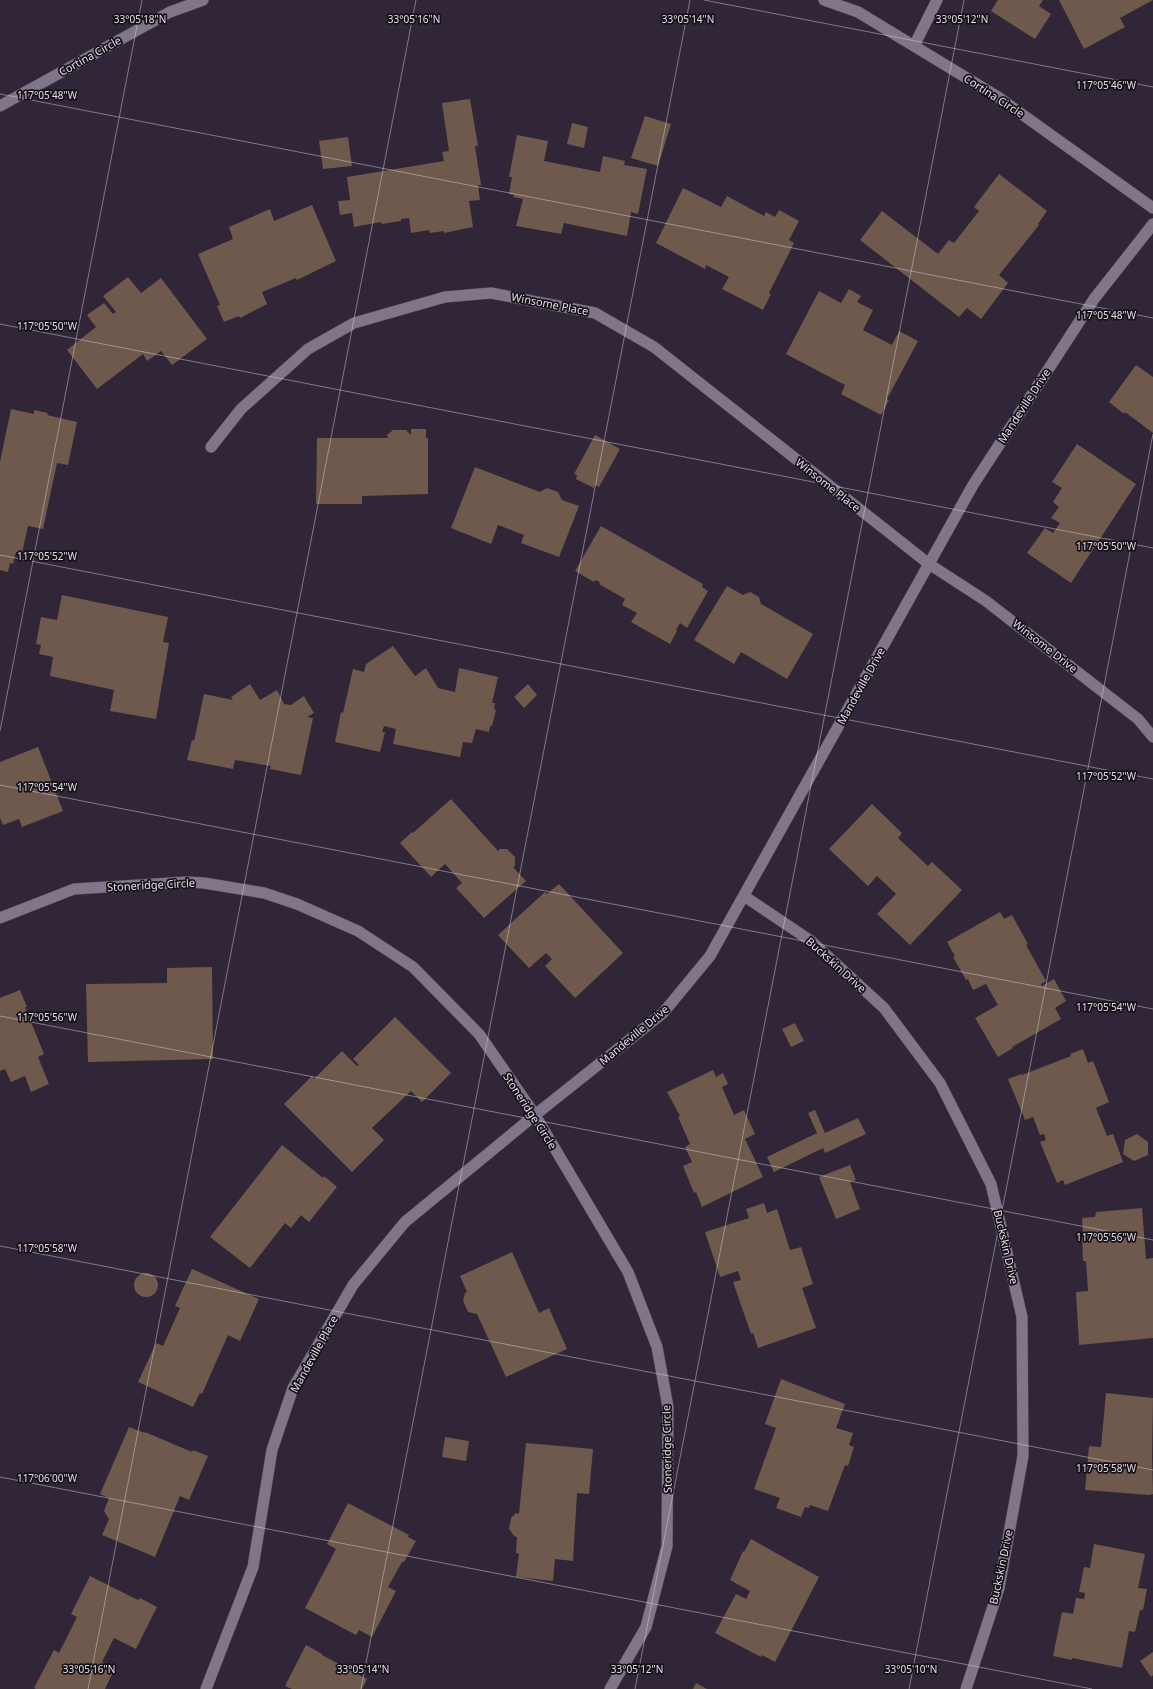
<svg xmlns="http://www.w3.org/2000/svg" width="1153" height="1689" font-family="'Noto Sans',sans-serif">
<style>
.building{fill:#6e594c}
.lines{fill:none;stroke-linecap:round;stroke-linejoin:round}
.minor-casing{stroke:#4d4452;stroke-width:12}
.minor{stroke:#817589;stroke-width:11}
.ticks{fill:none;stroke:#e2dce7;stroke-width:1;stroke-opacity:0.45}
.labels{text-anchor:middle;stroke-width:3.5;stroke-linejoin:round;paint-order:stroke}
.street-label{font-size:11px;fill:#e2dce7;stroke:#161119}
.ticks-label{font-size:10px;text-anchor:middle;fill:#e2dce7;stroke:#161119;stroke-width:3.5;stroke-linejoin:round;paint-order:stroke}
</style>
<rect width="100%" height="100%" fill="#312637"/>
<path class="building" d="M 998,0 L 1043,0 L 1039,6 L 1051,14 L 1035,39 L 991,11 Z
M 1059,0 L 1153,0 L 1120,18 L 1125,27 L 1084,49 Z
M 470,99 L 478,146 L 475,146 L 481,185 L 478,185 L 480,200 L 469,201 L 473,227 L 444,233 L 444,231 L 430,233 L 429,230 L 411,233 L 409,218 L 401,219 L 401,221 L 382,224 L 381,222 L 354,227 L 352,213 L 340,215 L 338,201 L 350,200 L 347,177 L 444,161 L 442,152 L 449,151 L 442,103 Z
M 645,116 L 671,124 L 658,166 L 631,158 Z
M 572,123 L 588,127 L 584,148 L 567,144 Z
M 517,135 L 548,141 L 544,161 L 600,172 L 603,156 L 625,161 L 624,165 L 647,169 L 638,214 L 631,212 L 627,236 L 564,223 L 561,234 L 516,226 L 523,199 L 513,197 L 514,195 L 509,194 L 512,177 L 509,177 Z
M 348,137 L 352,166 L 323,169 L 319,141 Z
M 999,174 L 1047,211 L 1038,224 L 1039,225 L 999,275 L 1008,283 L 981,319 L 967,308 L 959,317 L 860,240 L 882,211 L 938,254 L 949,240 L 954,243 L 979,211 L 974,207 Z
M 683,188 L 721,207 L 727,196 L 764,216 L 766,212 L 775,217 L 779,210 L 799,221 L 789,240 L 794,243 L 769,293 L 771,294 L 763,310 L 722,289 L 729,277 L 706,265 L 705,269 L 656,243 Z
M 312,205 L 336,261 L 297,280 L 296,278 L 262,292 L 267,304 L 240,318 L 239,316 L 224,322 L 217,306 L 220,305 L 198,254 L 233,239 L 229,227 L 270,209 L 274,221 Z
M 128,277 L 141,293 L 161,278 L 207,339 L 172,365 L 161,351 L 147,361 L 143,354 L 97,389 L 67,350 L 96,327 L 87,315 L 104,303 L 113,314 L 116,312 L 103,296 Z
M 849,289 L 861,296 L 857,302 L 873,310 L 863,330 L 892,345 L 899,331 L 918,341 L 887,399 L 889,400 L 881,415 L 841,394 L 845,385 L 786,354 L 819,291 L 841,303 Z
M 1136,365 L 1153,377 L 1153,433 L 1125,412 L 1124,414 L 1109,402 Z
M 11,409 L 34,414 L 34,410 L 48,413 L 47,415 L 77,422 L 68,465 L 57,463 L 43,529 L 28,526 L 22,553 L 16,552 L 13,564 L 10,563 L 8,572 L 0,570 L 0,462 Z
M 411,429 L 426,429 L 426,438 L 428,438 L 428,494 L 362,496 L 362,504 L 316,504 L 317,438 L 388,438 L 387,435 L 393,430 L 406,430 L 411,435 Z
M 595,435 L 620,449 L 599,487 L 595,485 L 594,488 L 576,479 L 577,475 L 574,474 Z
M 1077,444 L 1136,484 L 1071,583 L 1027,553 L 1045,528 L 1053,533 L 1060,523 L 1051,518 L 1059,507 L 1053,502 L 1062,488 L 1052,482 Z
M 475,467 L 540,492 L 547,488 L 558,492 L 562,500 L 579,506 L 559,557 L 521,543 L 524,535 L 498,525 L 491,544 L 451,528 Z
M 601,526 L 703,584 L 702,587 L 708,591 L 687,628 L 680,623 L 676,630 L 677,631 L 670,644 L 631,622 L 637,613 L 622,605 L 625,599 L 599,584 L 600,582 L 595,580 L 594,582 L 575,571 Z
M 727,586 L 743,595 L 750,592 L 759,597 L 761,604 L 813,634 L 787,679 L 741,652 L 734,664 L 694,640 Z
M 62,595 L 168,617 L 163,642 L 169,643 L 156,719 L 110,711 L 114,690 L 50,676 L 53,657 L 39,654 L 41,645 L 36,644 L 41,617 L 57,620 Z
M 393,646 L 415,676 L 426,668 L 438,688 L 455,692 L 459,668 L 498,677 L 492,703 L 495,703 L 494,709 L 496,710 L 492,726 L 490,726 L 489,732 L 476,729 L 472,743 L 463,742 L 460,757 L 393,744 L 396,729 L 384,726 L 382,732 L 385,732 L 380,752 L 335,742 L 341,712 L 343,713 L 353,669 L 364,672 L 366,664 Z
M 250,684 L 260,700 L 277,690 L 284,704 L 291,705 L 304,696 L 314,713 L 307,717 L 313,718 L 301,775 L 270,769 L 271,766 L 235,760 L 233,769 L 187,760 L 192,740 L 194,741 L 204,694 L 233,700 L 231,697 Z
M 528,684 L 537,695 L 524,708 L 514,697 Z
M 38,747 L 63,811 L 22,827 L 19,819 L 3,825 L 0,818 L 0,762 Z
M 451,799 L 498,851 L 500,849 L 507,849 L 515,857 L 515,866 L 513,867 L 526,881 L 484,918 L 456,888 L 462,883 L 445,864 L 431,877 L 400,843 L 412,832 L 413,833 Z
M 872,804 L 902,833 L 898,838 L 928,866 L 932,862 L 962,890 L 910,945 L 877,914 L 896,894 L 877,876 L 868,886 L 829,849 Z
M 559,884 L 623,953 L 575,998 L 545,966 L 552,959 L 546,953 L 529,968 L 498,935 L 545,892 L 547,894 Z
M 1000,912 L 1004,919 L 1012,915 L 1028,944 L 1026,945 L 1046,981 L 1041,984 L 1042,986 L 1054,979 L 1066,1001 L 1055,1008 L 1061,1019 L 1012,1047 L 1013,1048 L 998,1057 L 975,1018 L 998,1005 L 986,984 L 973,990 L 968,979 L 966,980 L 953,957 L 955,956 L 947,942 Z
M 212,967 L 213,1059 L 88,1062 L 86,984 L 167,983 L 167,968 Z
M 20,990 L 27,1007 L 25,1007 L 44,1054 L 38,1057 L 49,1084 L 31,1092 L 25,1076 L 11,1082 L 5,1069 L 0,1071 L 0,998 Z
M 395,1017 L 451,1073 L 422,1102 L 411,1091 L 372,1128 L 384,1140 L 352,1172 L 284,1104 L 312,1076 L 314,1079 L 342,1051 L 357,1066 L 359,1065 L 353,1059 Z
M 795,1023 L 804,1041 L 791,1047 L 782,1029 Z
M 1083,1049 L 1088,1063 L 1093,1061 L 1109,1102 L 1096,1108 L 1107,1136 L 1113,1134 L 1123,1162 L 1065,1185 L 1063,1180 L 1057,1183 L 1040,1142 L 1046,1140 L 1044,1134 L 1040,1135 L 1033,1117 L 1025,1120 L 1008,1079 L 1021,1074 L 1022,1075 L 1071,1056 L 1070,1054 Z
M 713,1070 L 716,1077 L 723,1073 L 728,1084 L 722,1087 L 734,1115 L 744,1110 L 755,1134 L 745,1139 L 763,1177 L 702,1207 L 696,1192 L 694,1193 L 683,1166 L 692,1162 L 685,1147 L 690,1144 L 678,1117 L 680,1116 L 667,1092 Z
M 815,1110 L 825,1133 L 858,1118 L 866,1134 L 825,1153 L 823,1148 L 774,1172 L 767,1157 L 817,1133 L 808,1113 Z
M 1137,1134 L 1148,1142 L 1148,1155 L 1134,1161 L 1123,1154 L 1125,1140 Z
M 282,1145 L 323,1178 L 324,1176 L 337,1187 L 309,1222 L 301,1215 L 291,1228 L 285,1223 L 250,1268 L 210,1237 Z
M 850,1165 L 856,1180 L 850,1182 L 860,1209 L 836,1219 L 819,1177 Z
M 764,1203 L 767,1213 L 777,1209 L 790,1250 L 801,1247 L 813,1284 L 802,1288 L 816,1328 L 758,1348 L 753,1333 L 751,1334 L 733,1282 L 741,1280 L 738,1271 L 720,1277 L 705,1232 L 749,1218 L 746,1209 Z
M 1142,1208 L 1146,1259 L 1153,1258 L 1153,1338 L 1079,1345 L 1076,1292 L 1088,1291 L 1086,1261 L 1083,1261 L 1082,1235 L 1083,1234 L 1082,1218 L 1095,1217 L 1096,1212 Z
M 512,1252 L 539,1313 L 549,1308 L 567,1349 L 506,1377 L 477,1314 L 468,1312 L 463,1301 L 465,1293 L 467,1292 L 460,1276 Z
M 192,1269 L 259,1299 L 240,1341 L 228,1335 L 202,1394 L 200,1393 L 193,1407 L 138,1382 L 156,1343 L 163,1346 L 180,1308 L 175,1306 Z
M134 1285a12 12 0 1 1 24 0a12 12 0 1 1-24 0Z
M 781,1379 L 845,1404 L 836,1428 L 853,1433 L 849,1445 L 854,1447 L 848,1466 L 845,1465 L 828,1511 L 810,1505 L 809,1508 L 805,1507 L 801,1517 L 776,1508 L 780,1498 L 754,1489 L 776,1428 L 765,1424 Z
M 1106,1393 L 1153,1398 L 1152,1457 L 1153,1494 L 1149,1495 L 1085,1490 L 1089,1446 L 1101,1447 Z
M 129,1427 L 145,1433 L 145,1432 L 192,1452 L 193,1450 L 208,1456 L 189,1500 L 180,1496 L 155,1557 L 102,1535 L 109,1519 L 104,1511 L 109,1498 L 100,1494 Z
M 445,1437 L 469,1441 L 466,1461 L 442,1457 Z
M 526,1443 L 593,1449 L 589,1494 L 577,1493 L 573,1561 L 555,1559 L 553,1581 L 516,1577 L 519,1554 L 516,1553 L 517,1537 L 514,1536 L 509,1529 L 511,1518 L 516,1513 L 519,1514 Z
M 348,1503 L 409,1535 L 408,1537 L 416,1541 L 404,1562 L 402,1562 L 388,1587 L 396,1591 L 372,1637 L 359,1630 L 356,1635 L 305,1608 L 336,1549 L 327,1544 Z
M 751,1539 L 819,1577 L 775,1662 L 762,1655 L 761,1657 L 715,1633 L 736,1594 L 746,1599 L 750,1591 L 730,1580 L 743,1551 L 744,1552 Z
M 1094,1544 L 1145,1554 L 1138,1588 L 1147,1589 L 1143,1610 L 1140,1610 L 1135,1632 L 1129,1631 L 1122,1668 L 1072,1658 L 1072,1660 L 1053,1656 L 1062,1612 L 1073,1614 L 1076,1598 L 1084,1599 L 1085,1593 L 1079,1592 L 1084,1567 L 1090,1568 Z
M 90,1576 L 138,1600 L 140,1598 L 157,1607 L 136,1649 L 114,1638 L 102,1662 L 115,1668 L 105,1689 L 36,1689 L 34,1688 L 54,1650 L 59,1653 L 77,1617 L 71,1614 Z
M 306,1645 L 322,1654 L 322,1655 L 367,1679 L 362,1689 L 292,1689 L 285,1686 Z
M 1153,1652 L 1153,1675 L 1151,1677 L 1140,1661 Z
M 696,1683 L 707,1689 L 693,1689 Z"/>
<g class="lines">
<defs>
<path id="minor" d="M 824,0 L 858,12 L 998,97 L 1153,208
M 914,46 L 937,0
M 0,106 L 170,12 L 203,0
M 211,447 L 241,409 L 308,349 L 354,323 L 445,297 L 491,293 L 595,313 L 654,347 L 929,564 L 986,601 L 1138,719 L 1153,737
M 744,896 L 811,941 L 884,1008 L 940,1083 L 991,1184 L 1022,1317 L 1023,1456 L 999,1588 L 966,1689
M 0,918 L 74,889 L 187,882 L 204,883 L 264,893 L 297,904 L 358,931 L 413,967 L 479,1034 L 535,1115 L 628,1272 L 657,1347 L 668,1407 L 667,1546 L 646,1627 L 610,1689
M 206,1689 L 253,1567 L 272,1450 L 293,1388 L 353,1285 L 405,1222 L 535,1115 L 663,1013 L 710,956 L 973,485 L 1094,299 L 1153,224"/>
</defs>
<use href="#minor" class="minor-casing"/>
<use href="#minor" class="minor"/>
</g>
<path class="ticks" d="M 704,0 L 1153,87M 0,94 L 1153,318M 0,324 L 1153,548M 0,555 L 1153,779M 0,731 L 142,0M 0,785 L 1153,1009M 0,1016 L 1153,1240M 0,1246 L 1153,1470M 0,1477 L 1092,1689M 88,1689 L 416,0M 361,1689 L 690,0M 635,1689 L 964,0M 909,1689 L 1153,434"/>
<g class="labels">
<g class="street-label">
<text transform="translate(90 56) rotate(-29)" y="4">Cortina Circle</text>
<text transform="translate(994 96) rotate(33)" y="4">Cortina Circle</text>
<text transform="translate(550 304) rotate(11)" y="4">Winsome Place</text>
<text transform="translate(1024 406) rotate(-57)" y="4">Mandeville Drive</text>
<text transform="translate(828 485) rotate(38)" y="4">Winsome Place</text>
<text transform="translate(1045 646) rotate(38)" y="4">Winsome Drive</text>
<text transform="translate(861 686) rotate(-61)" y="4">Mandeville Drive</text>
<text transform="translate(151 885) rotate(-3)" y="4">Stoneridge Circle</text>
<text transform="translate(836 965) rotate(42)" y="4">Buckskin Drive</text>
<text transform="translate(634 1035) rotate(-40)" y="4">Mandeville Drive</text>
<text transform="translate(530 1111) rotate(57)" y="4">Stoneridge Circle</text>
<text transform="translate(1006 1247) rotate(77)" y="4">Buckskin Drive</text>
<text transform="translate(314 1354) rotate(-61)" y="4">Mandeville Place</text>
<text transform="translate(667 1449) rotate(-91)" y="4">Stoneridge Circle</text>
<text transform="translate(1001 1567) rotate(-78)" y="4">Buckskin Drive</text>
</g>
</g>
<g class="ticks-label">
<text x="140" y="23">33°05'18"N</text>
<text x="414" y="23">33°05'16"N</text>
<text x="688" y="23">33°05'14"N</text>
<text x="962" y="23">33°05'12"N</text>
<text x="1106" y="89">117°05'46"W</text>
<text x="47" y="99">117°05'48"W</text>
<text x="1106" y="319">117°05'48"W</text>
<text x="47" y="330">117°05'50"W</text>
<text x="1106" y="550">117°05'50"W</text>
<text x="47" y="560">117°05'52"W</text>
<text x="1106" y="780">117°05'52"W</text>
<text x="47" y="791">117°05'54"W</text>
<text x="1106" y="1011">117°05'54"W</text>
<text x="47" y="1021">117°05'56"W</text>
<text x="1106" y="1241">117°05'56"W</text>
<text x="47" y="1252">117°05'58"W</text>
<text x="1106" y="1472">117°05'58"W</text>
<text x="47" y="1482">117°06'00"W</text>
<text x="89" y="1673">33°05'16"N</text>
<text x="363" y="1673">33°05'14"N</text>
<text x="637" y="1673">33°05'12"N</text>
<text x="911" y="1673">33°05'10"N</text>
</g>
</svg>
